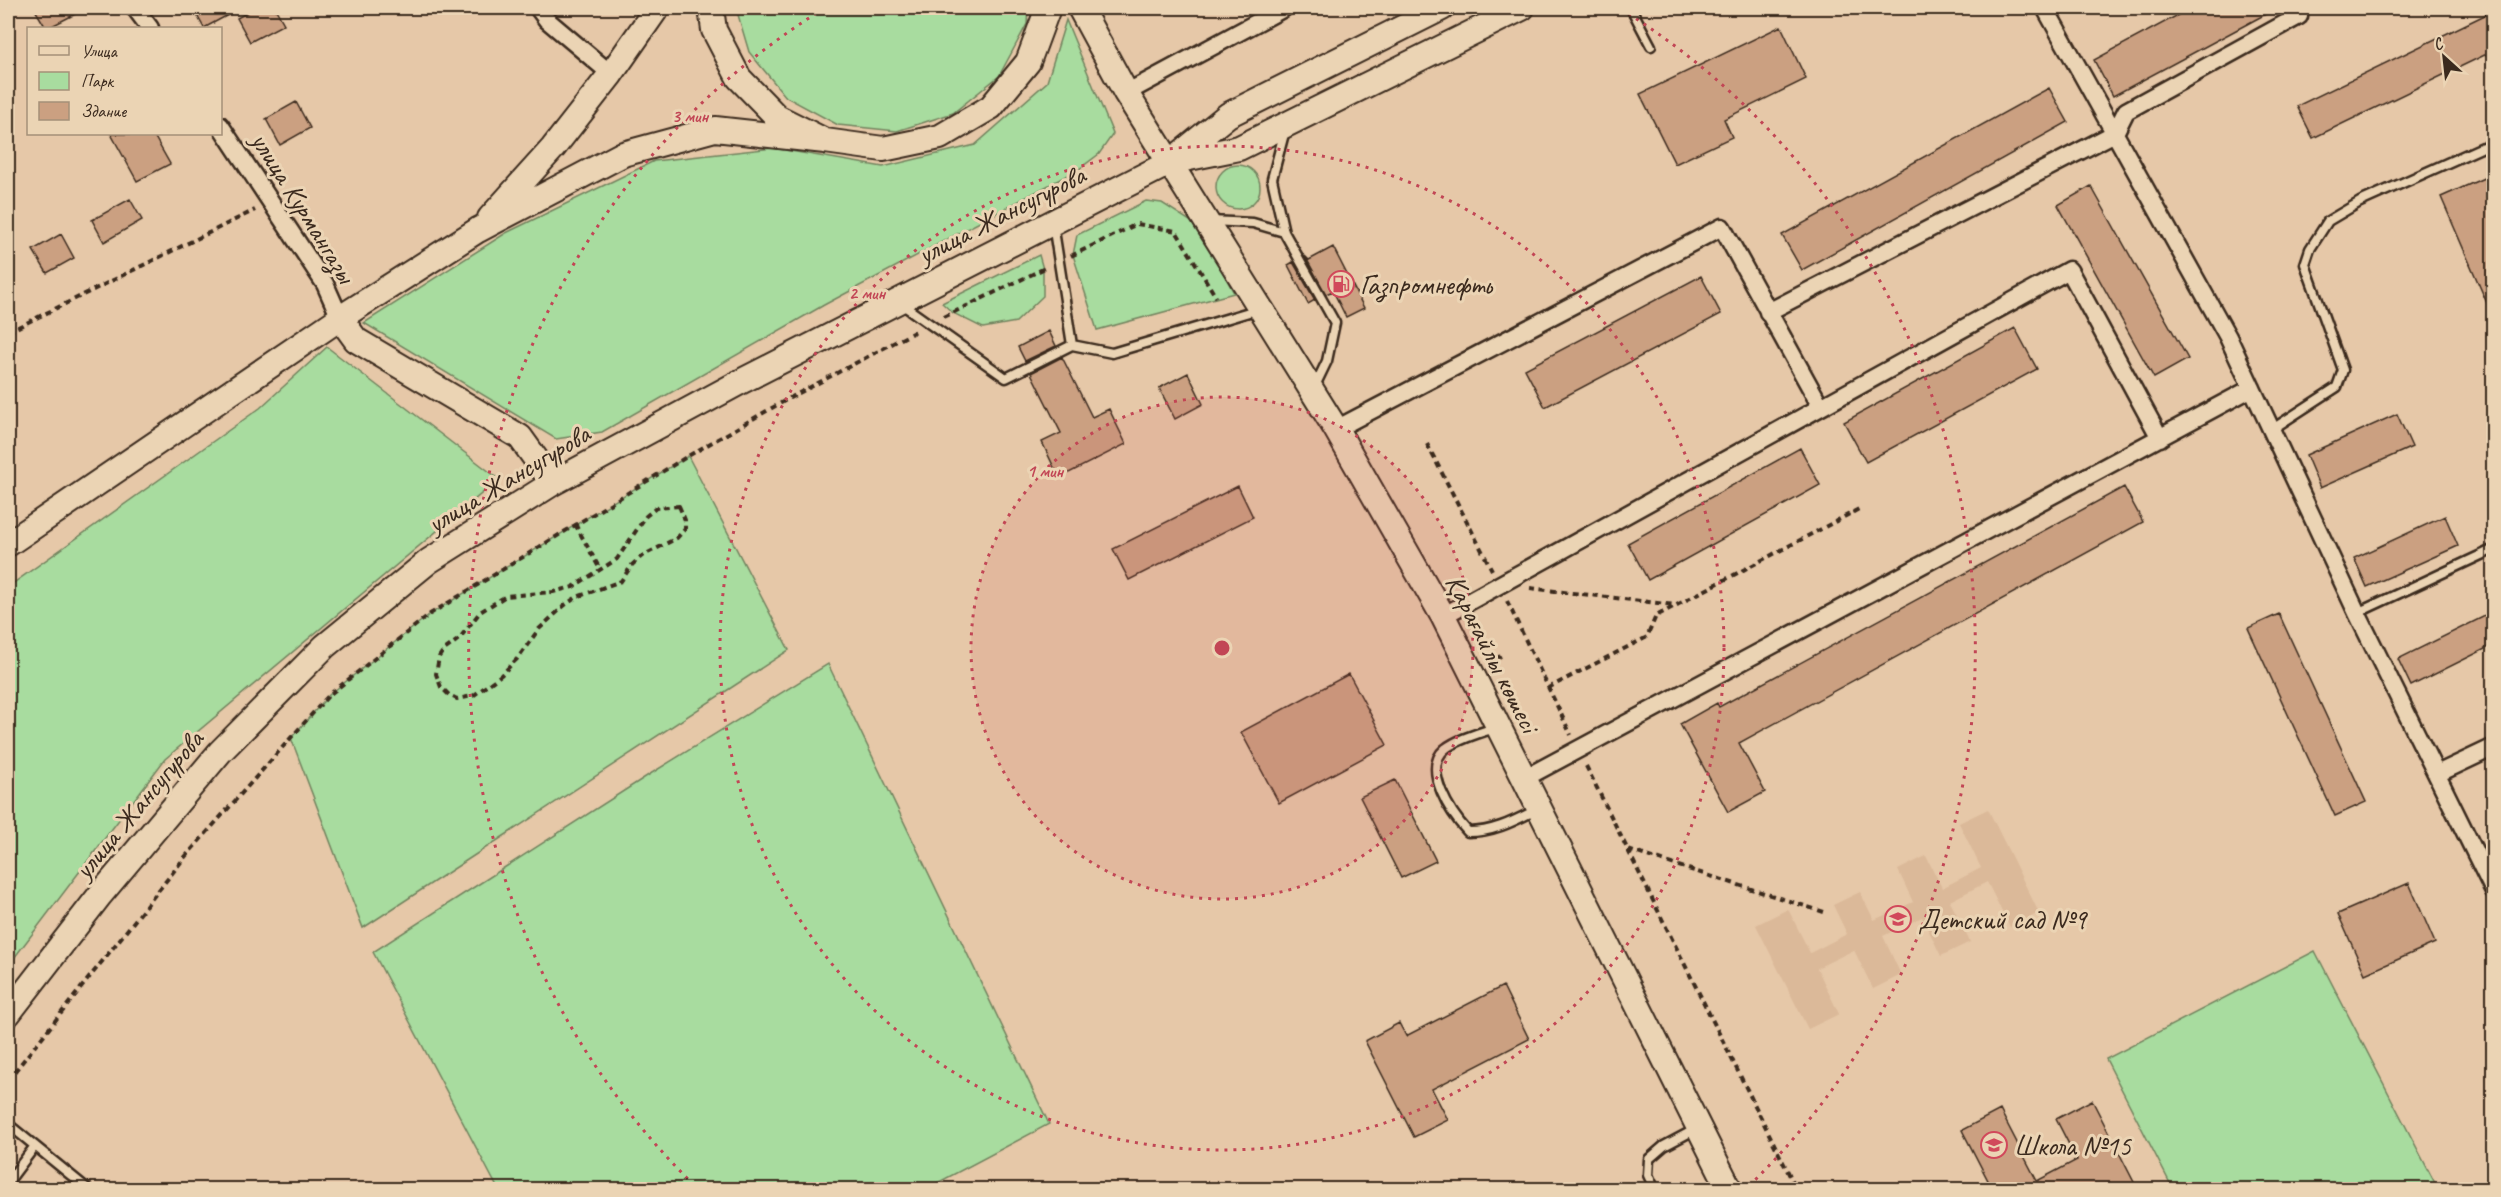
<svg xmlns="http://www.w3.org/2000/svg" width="2501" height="1197" font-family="Caveat,sans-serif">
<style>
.built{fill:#dbb999}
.green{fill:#a8dc9f;stroke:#72835e;stroke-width:1.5}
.building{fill:#cba081;stroke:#3b2a1e;stroke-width:1.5}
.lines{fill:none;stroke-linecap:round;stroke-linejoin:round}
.lane-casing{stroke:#3b2a1e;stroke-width:13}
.street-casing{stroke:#3b2a1e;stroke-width:21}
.secondary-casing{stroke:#3b2a1e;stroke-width:28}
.path{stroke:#3b2a1e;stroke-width:4;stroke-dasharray:6 4.5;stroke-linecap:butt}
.lane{stroke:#ebd4b4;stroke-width:8}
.street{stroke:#ebd4b4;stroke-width:16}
.secondary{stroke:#ebd4b4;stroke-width:24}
.ring{fill:none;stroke:#c24655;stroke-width:3;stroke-dasharray:3 6}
.labels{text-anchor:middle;stroke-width:6;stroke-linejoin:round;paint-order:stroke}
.street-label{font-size:28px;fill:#3b2a1e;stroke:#ebd4b4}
.poi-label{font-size:28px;fill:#3b2a1e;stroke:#ebd4b4;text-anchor:start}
.centre{fill:#c24655;stroke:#ebd4b4;stroke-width:3}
.ring-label{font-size:18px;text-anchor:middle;font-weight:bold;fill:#c24655;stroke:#ebd4b4;stroke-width:6;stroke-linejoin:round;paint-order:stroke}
</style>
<rect width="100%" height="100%" fill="#e6c8a8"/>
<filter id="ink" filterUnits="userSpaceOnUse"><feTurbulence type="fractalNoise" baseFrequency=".0167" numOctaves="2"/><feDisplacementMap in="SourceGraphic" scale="12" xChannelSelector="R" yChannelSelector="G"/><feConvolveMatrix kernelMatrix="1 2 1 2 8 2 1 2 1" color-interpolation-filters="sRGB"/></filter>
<g filter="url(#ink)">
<path class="built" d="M 1988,809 L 2039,913 L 2010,927 L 1987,882 L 1950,901 L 1970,942 L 1941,956 L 1922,917 L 1883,936 L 1901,975 L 1873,989 L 1854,950 L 1817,968 L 1839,1014 L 1808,1029 L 1756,925 L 1788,909 L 1810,953 L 1847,934 L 1833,905 L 1860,892 L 1874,920 L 1913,902 L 1898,870 L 1926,856 L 1942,888 L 1981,868 L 1959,823 Z"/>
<path class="green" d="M 736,8 L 1028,8 L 1027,24 L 999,76 L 953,113 L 897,131 L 838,125 L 786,97 L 749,52 Z
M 1066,20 L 1113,134 L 1099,154 L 1079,169 L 824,305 L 602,432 L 556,439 L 364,323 L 506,233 L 654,161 L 773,148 L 883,167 L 975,145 L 1047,82 Z
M1216 187a22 22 0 1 1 44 0a22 22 0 1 1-44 0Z
M 1146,201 L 1162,203 L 1198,226 L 1234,293 L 1097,330 L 1073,255 L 1077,235 Z
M 1039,255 L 1043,269 L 1043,296 L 1016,322 L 983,328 L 953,313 L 942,303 Z
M 327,347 L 499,479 L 165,759 L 8,966 L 8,587 L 260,408 Z
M 688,456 L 789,650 L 363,928 L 291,738 L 329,695 L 430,614 Z
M 828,664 L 1049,1124 L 926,1189 L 498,1189 L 373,952 L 647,776 Z
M 2315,951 L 2438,1189 L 2173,1189 L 2106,1059 Z"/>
<path class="building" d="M 34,8 L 87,8 L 48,28 L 46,28 Z
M 193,8 L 241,8 L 204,28 Z
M 255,8 L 275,8 L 284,24 L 250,42 L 237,18 Z
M 2191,8 L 2277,8 L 2113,96 L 2094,60 Z
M 2493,11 L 2493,51 L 2313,138 L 2297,106 Z
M 1781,26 L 1806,79 L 1724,119 L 1732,137 L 1675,164 L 1640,94 Z
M 2049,88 L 2068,122 L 1802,270 L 1782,235 Z
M 296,102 L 310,128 L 280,145 L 266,119 Z
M 111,134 L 153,134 L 170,164 L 137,181 Z
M 2493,174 L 2493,317 L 2441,197 Z
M 2091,186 L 2188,359 L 2154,378 L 2058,205 Z
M 130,199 L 142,220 L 104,242 L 92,220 Z
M 61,234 L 74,258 L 47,273 L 33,250 Z
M 1333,247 L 1364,308 L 1346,317 L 1333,291 L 1326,294 L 1305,256 L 1309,260 Z
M 1293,262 L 1315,300 L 1308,304 L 1288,265 Z
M 1701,276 L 1721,314 L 1545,407 L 1525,369 Z
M 2015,328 L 2037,369 L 1866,462 L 1844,422 Z
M 1049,331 L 1056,346 L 1025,361 L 1018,347 Z
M 1062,357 L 1092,417 L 1109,409 L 1126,444 L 1059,478 L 1042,442 L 1061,433 L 1031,373 Z
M 1188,373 L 1203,404 L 1175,419 L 1159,388 Z
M 2397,414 L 2412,447 L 2320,488 L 2306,455 Z
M 1800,448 L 1820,485 L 1648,580 L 1628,543 Z
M 1238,486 L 1253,517 L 1129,580 L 1113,549 Z
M 2124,487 L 2143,522 L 1739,743 L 1765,792 L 1728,812 L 1680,724 L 1717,703 L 1719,707 Z
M 2445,516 L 2458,546 L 2367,587 L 2354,558 Z
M 2279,614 L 2366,802 L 2335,816 L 2248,628 Z
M 2487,615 L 2493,628 L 2493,645 L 2411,686 L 2398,659 Z
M 1349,674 L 1387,745 L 1279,803 L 1241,732 Z
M 1395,780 L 1436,861 L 1401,878 L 1360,797 Z
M 2409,883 L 2435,943 L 2365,974 L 2338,914 Z
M 1503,986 L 1529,1039 L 1432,1089 L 1448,1120 L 1414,1137 L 1365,1041 L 1399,1023 L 1406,1036 Z
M 2092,1100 L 2138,1190 L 1993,1190 L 1962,1130 L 2000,1110 L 2037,1181 L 2077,1160 L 2056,1119 Z"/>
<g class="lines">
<defs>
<path id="lane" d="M 1631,8 L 1651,46
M 1285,130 L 1272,179 L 1284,232 L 1335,323 L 1327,361 L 1314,388
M 1210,221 L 1253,223 L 1284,232
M 900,303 L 1006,378 L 1072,345 L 1053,224
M 1072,345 L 1112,353 L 1259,309
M 2271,430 L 2337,387 L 2343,370 L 2305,264 L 2310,249 L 2328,221 L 2360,202 L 2483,147 L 2494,147
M 2357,613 L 2494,549
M 1497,727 C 1481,733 1459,738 1445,749 C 1421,769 1452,815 1468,832 C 1494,832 1514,821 1536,810
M 8,1124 L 89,1190
M 8,1182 L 35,1146
M 1655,1190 L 1648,1175 L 1649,1159 L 1664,1146 L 1696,1129"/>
<path id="street" d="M 135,8 L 150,28
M 538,8 L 547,20 L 611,74
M 2045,8 L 2228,337 L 2357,613 L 2494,891
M 1126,93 L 1284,8
M 220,125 L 325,284 L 340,318
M 1768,312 L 2115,133 L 2126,111 L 2299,16
M 1336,429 L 1722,227 L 1821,407
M 1443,616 L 2069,270 L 2160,438
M 2437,774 L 2494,747
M 1523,779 L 2252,388"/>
<path id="secondary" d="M 711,8 L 714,30 L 739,78 L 777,117 L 825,141 L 883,149 L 940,137 L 991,107 L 1028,62 L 1048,8
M 1080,8 L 1126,93 L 1336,429 L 1443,616 L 1730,1190
M 1174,161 L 1239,148 L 1522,8
M 490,218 L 553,148 L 611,74 L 657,8
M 340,318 L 356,340 L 520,437 L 553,483
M 8,544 L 340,318 L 478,230 L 623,154 L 715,129 L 825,141
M 8,1014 L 100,895 L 220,752 L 325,646 L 429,561 L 553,483 L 744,380 L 1169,163 L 1228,115 L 1442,8"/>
</defs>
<use href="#lane" class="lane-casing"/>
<use href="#street" class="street-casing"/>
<use href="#secondary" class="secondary-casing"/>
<path class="path" d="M 1071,256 L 1137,224 L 1176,231 L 1216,297
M 944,317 L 1045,268
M 8,332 L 255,210
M 1427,444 L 1492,570
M 679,506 L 685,520 L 685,529 L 677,538 L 642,556 L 632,565 L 621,581 L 577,597 L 565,605 L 539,629 L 517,659 L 501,675 L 473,696 L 457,699 L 449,695 L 441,687 L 436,674 L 439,657 L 443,651 L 459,639 L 480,612 L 506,596 L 553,592 L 573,587 L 617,559 L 646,516 L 656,508 Z
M 575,524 L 601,571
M 1530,588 L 1675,605
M 1507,601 L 1571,735
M 1488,662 L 1501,656
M 1548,688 L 1647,637 L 1656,616 L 1859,509
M 1586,766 L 1797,1190
M 1628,850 L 1827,913
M 8,1080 L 185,857 L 329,695 L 430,614 L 688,456 L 786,400 L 916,331"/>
<use href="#lane" class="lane"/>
<use href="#street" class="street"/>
<use href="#secondary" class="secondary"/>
</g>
</g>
<circle cx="1222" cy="648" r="251" fill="#c24655" fill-opacity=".12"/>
<g class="ring">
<circle cx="1222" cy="648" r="251"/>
<circle cx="1222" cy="648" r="502"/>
<path d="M694 1185A753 753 0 0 1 823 9M1621 9A753 753 0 0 1 1750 1185"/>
</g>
<defs>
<symbol id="fuel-ring" viewBox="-11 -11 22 22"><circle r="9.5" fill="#ebd4b4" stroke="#d1495b" stroke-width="1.5"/><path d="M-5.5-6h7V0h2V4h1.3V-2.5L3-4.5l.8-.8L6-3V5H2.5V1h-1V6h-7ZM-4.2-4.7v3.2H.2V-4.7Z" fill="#d1495b"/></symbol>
<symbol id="school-ring" viewBox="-11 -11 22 22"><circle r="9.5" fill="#ebd4b4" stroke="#d1495b" stroke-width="1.5"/><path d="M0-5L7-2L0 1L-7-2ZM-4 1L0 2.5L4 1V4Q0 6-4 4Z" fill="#d1495b"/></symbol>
</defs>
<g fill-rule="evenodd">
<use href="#fuel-ring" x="1326" y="269" width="30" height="30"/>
<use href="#school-ring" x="1883" y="904" width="30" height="30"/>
<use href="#school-ring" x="1979" y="1130" width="30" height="30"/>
</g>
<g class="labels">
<g class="street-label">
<text transform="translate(304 207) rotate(58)" y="10">улица Курмангазы</text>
<text transform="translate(1001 214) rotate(-27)" y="10">улица Жансугурова</text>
<text transform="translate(508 478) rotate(-31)" y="10">улица Жансугурова</text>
<text transform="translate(1493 653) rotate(63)" y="10">Қарағайлы көшесі</text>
<text transform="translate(138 804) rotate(-50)" y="10">улица Жансугурова</text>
</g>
<g class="poi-label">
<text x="1360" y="294">Газпромнефть</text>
<text x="1918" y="929">Детский сад №9</text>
<text x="2014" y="1155">Школа №15</text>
</g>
</g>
<circle cx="1222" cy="648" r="9" class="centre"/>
<g class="ring-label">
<text x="690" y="122">3 мин</text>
<text x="867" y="299">2 мин</text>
<text x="1045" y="477">1 мин</text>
</g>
<rect width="2501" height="1197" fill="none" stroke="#ebd4b4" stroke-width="30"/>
<rect x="15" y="15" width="2471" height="1167" fill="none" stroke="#3b2a1e" stroke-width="2" filter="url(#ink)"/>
<rect x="27" y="27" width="195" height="108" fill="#ebd4b4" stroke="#a59078" stroke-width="1.5"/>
<rect x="39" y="46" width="30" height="9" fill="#ebd4b4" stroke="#a59078" stroke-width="1.5"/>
<text x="81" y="57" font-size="18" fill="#3b2a1e">Улица</text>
<rect x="39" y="72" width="30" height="18" fill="#a8dc9f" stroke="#a59078" stroke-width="1.5"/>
<text x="81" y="87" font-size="18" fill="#3b2a1e">Парк</text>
<rect x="39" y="102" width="30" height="18" fill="#cba081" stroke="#a59078" stroke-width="1.5"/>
<text x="81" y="117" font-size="18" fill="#3b2a1e">Здание</text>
<g transform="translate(2444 57) rotate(333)" stroke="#ebd4b4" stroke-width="4.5" paint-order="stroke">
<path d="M0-4.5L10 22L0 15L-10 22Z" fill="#3b2a1e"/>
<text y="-9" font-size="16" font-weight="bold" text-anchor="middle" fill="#3b2a1e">С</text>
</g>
</svg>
